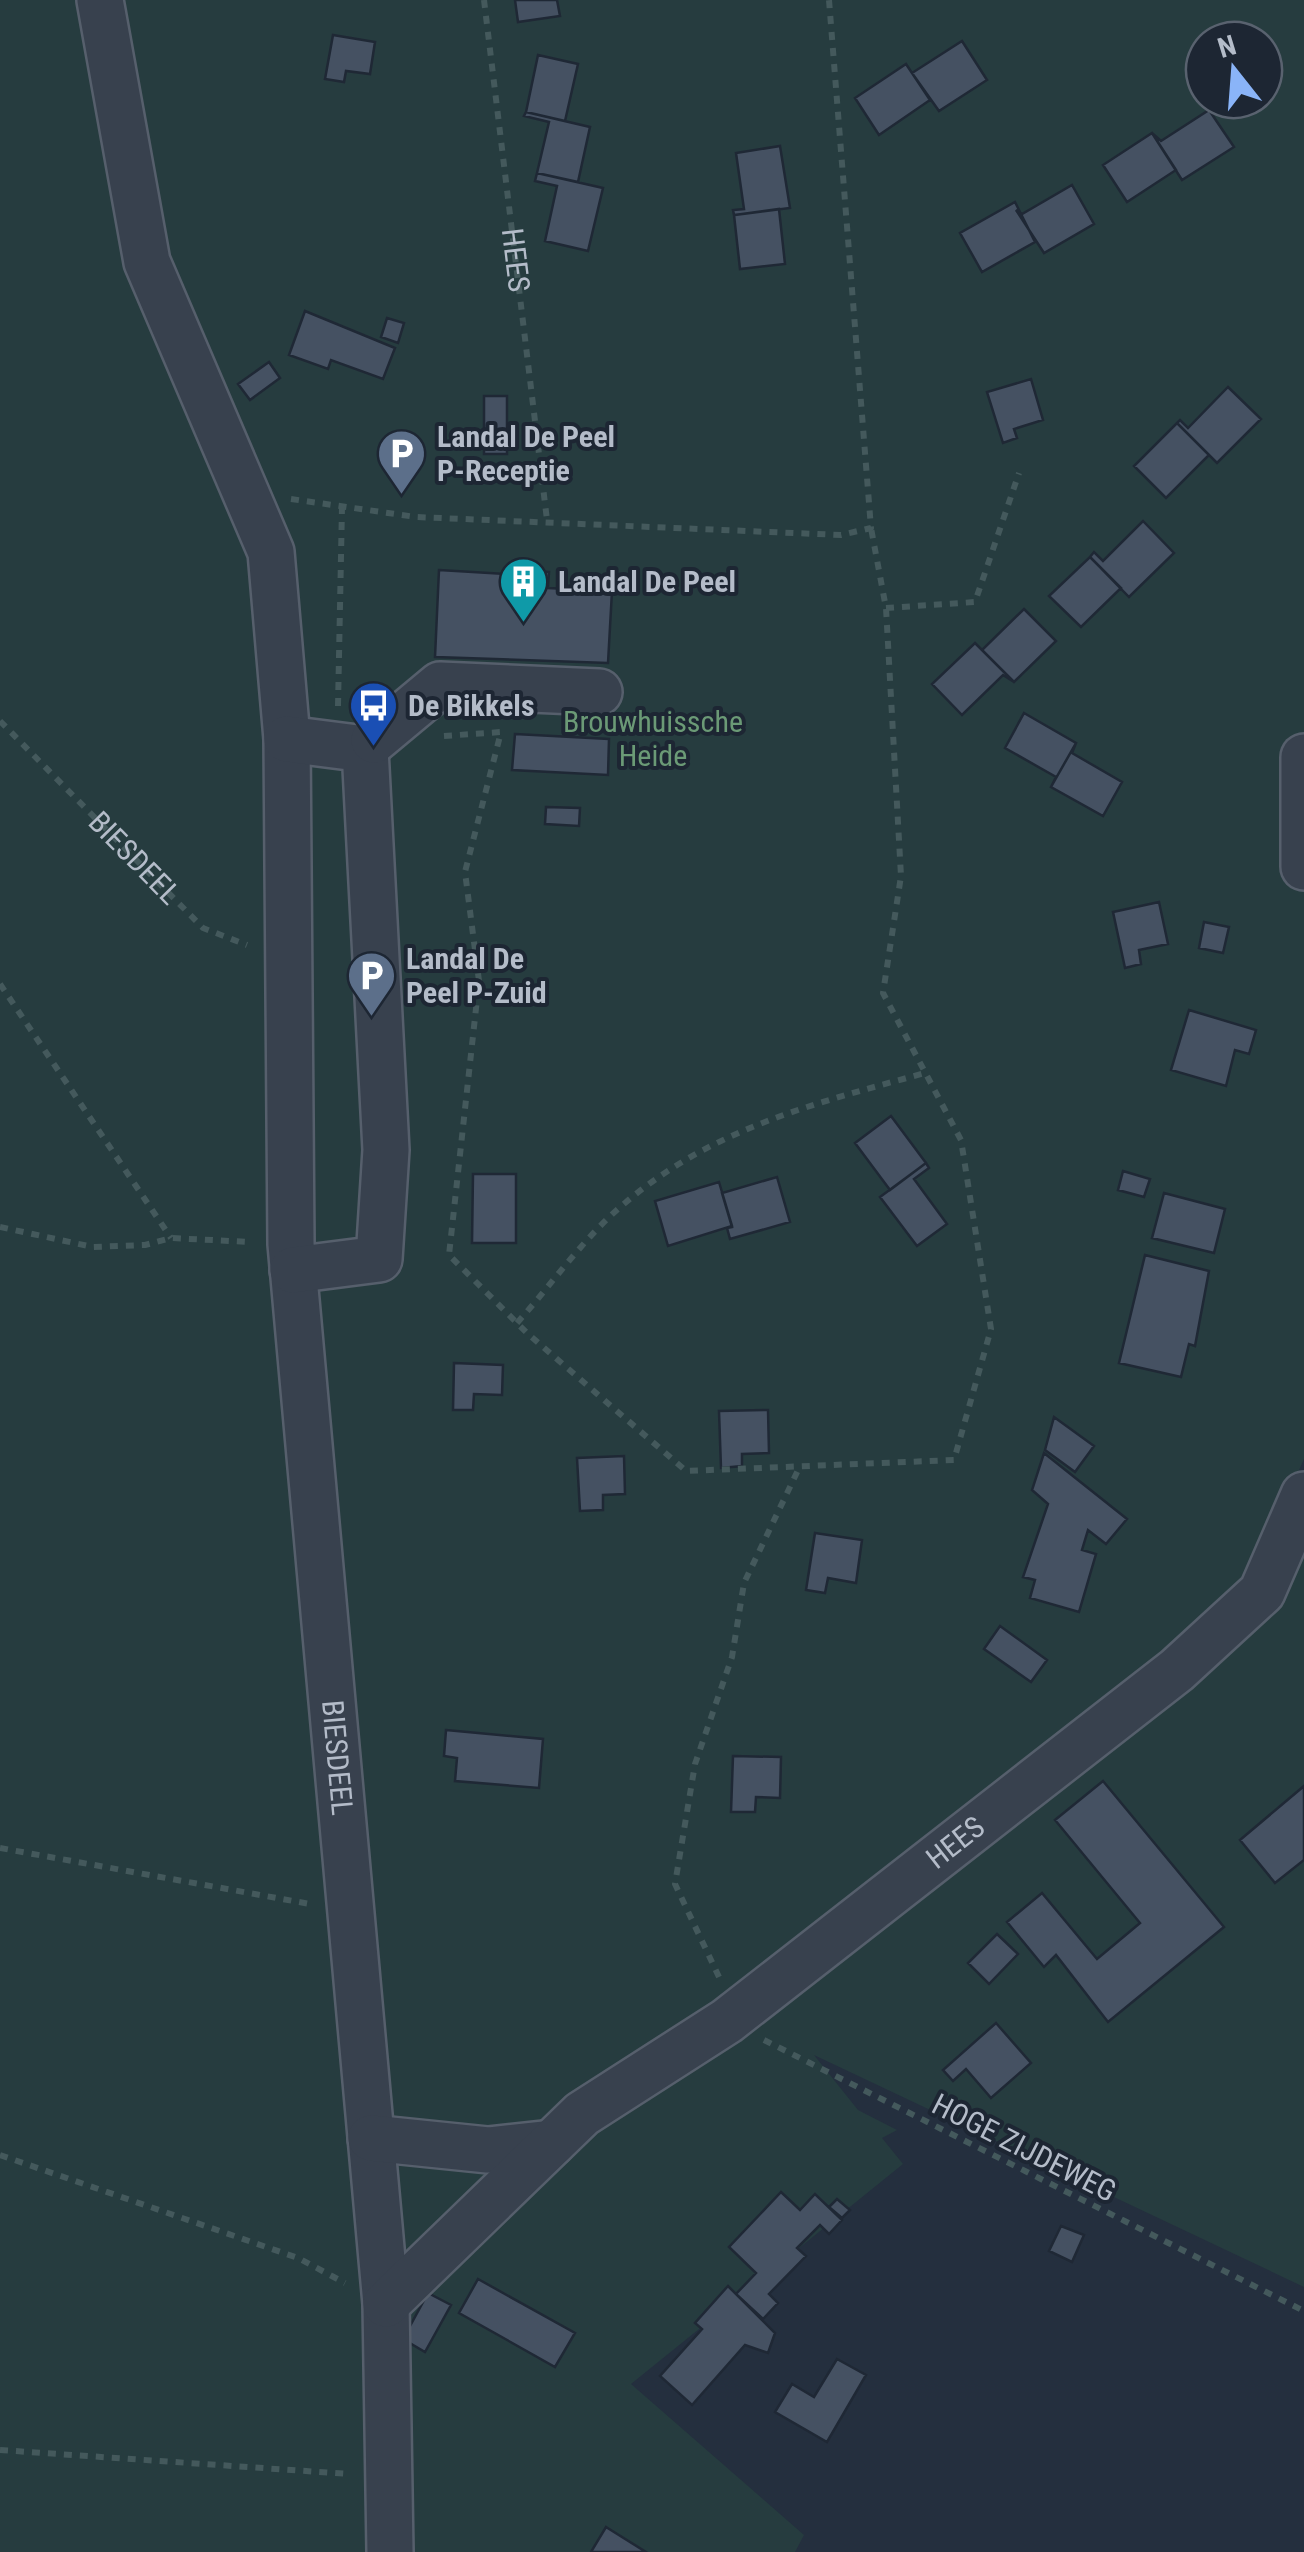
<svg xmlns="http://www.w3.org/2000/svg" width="1304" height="2552" font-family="'Roboto Condensed',sans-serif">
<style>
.green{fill:#263c3f;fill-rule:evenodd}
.building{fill:#455162;stroke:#1f2835;stroke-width:2.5}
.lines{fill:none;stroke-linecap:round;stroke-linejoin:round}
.minor-casing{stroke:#565f6c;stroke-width:50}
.path{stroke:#44595c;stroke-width:6;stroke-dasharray:8 8;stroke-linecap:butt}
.minor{stroke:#38414e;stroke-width:45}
.labels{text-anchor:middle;stroke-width:8;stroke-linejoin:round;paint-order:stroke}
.street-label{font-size:30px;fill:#b4bcc9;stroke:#1d2633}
.poi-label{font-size:30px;font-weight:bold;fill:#b4bcc9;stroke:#1d2633;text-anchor:start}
.park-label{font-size:30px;fill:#6b9a76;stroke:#1d2633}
</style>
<rect width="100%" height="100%" fill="#242f3e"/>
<path class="green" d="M 0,0 L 1304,0 L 1304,1459 L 1260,1557 L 1213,1612 L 926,1865 L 1304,1534 L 1304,2287 L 814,2055 L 858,2110 L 897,2130 L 882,2138 L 903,2164 L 631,2384 L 804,2535 L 795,2552 L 0,2552 ZM 1204,40 L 1264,40 L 1264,100 L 1204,100 Z"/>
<path class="building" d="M 515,0 L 557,0 L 560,16 L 518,22 Z
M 333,35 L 375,42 L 370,74 L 346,71 L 344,82 L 325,79 Z
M 962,41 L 987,80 L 939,111 L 912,73 Z
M 538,55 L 578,64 L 565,121 L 526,112 Z
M 906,64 L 930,100 L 879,135 L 855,98 Z
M 1209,110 L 1234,147 L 1182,180 L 1152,133 L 1161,141 Z
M 526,112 L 590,127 L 578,182 L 537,173 L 549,122 L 524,116 Z
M 1152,133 L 1176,170 L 1127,202 L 1103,165 Z
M 780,146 L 790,208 L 734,215 L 733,210 L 744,209 L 736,153 Z
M 537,173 L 603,188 L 588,251 L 545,241 L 557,186 L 535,181 Z
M 1072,185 L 1094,224 L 1044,253 L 1016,210 L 1022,214 Z
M 1015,202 L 1035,242 L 982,272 L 960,233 Z
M 779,209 L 785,264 L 740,269 L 734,215 Z
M 305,311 L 395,348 L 383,379 L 331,360 L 328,369 L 289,355 Z
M 387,318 L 404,323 L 398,343 L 381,337 Z
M 269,362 L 280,378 L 250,400 L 238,384 Z
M 1031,379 L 1043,420 L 1014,429 L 1017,438 L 1003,443 L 987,392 Z
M 1228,387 L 1261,419 L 1217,463 L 1177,423 L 1180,420 L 1188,428 Z
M 484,396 L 507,396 L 507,454 L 484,454 Z
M 1177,423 L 1209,455 L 1166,498 L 1134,466 Z
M 1143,521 L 1174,553 L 1129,597 L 1090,557 L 1094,552 L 1103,561 Z
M 1090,557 L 1121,588 L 1081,627 L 1049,596 Z
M 439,570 L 522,575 L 522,570 L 549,572 L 548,588 L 612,591 L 608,663 L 435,657 Z
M 1024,609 L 1056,641 L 1014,682 L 982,650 Z
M 975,643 L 1014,682 L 1003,675 L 962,715 L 932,684 Z
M 1024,713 L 1076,743 L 1051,787 L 1056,777 L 1005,748 Z
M 515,734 L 609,739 L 608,775 L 512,770 Z
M 1076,743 L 1072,753 L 1122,782 L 1103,816 L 1051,787 Z
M 546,807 L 580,808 L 579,826 L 545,824 Z
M 1159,902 L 1168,944 L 1139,950 L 1141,964 L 1125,968 L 1113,912 Z
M 1204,922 L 1229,927 L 1223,953 L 1199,948 Z
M 1189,1010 L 1256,1030 L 1249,1054 L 1235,1050 L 1226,1086 L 1171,1070 Z
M 891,1116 L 926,1163 L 890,1190 L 855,1143 Z
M 926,1163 L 929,1168 L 914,1179 L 947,1224 L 917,1246 L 880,1197 Z
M 1123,1171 L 1150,1179 L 1144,1197 L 1118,1190 Z
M 473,1174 L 516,1174 L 516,1243 L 472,1243 Z
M 777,1177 L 790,1222 L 730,1239 L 727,1228 L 732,1227 L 722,1193 Z
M 719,1182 L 732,1226 L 668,1246 L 655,1201 Z
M 1164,1193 L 1225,1209 L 1214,1253 L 1152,1238 Z
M 1145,1255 L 1209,1271 L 1195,1346 L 1189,1344 L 1181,1377 L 1119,1363 Z
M 454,1363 L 503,1365 L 502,1395 L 474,1394 L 473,1410 L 453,1410 Z
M 768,1410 L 769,1453 L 742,1454 L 742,1466 L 721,1468 L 719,1411 Z
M 1054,1417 L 1094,1446 L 1075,1472 L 1045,1450 Z
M 1044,1453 L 1127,1519 L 1106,1544 L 1088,1530 L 1082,1550 L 1096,1554 L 1079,1612 L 1030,1598 L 1035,1580 L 1023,1577 L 1048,1504 L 1032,1490 Z
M 624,1456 L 625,1494 L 603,1495 L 603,1510 L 580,1511 L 577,1458 Z
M 815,1533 L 862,1540 L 856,1583 L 828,1578 L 825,1593 L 806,1590 Z
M 1000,1626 L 1047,1660 L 1031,1682 L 984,1649 Z
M 446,1730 L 543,1739 L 539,1788 L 455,1781 L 457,1758 L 444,1756 Z
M 733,1756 L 781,1757 L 780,1798 L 756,1797 L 755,1812 L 731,1812 Z
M 1103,1781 L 1224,1927 L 1108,2022 L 1056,1955 L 1044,1967 L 1007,1922 L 1042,1893 L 1097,1959 L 1140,1923 L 1055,1820 Z
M 1304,1786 L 1304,1860 L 1275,1883 L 1240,1840 Z
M 997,1934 L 1018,1954 L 989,1984 L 968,1963 Z
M 996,2023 L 1031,2063 L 991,2098 L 966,2069 L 953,2081 L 943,2070 Z
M 781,2192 L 800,2210 L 815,2194 L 842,2220 L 829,2234 L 820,2225 L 797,2248 L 806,2256 L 769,2294 L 778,2303 L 763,2319 L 736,2294 L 756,2273 L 729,2247 Z
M 837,2199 L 850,2210 L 842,2218 L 829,2207 Z
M 1061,2226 L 1084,2235 L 1072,2262 L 1049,2251 Z
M 478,2279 L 575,2333 L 555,2367 L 459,2313 Z
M 728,2286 L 775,2333 L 768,2353 L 745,2345 L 692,2405 L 660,2376 L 702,2329 L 695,2323 Z
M 428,2293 L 451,2305 L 425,2352 L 403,2339 Z
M 837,2359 L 866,2375 L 827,2442 L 775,2412 L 792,2384 L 814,2397 Z
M 606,2527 L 646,2552 L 591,2552 Z"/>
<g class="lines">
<defs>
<g id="minor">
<path id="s3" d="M 100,0 L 147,262 L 271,552 L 287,739 L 291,1244 L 386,2304 L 390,2552"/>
<path d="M 287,739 L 365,749 L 386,1150 L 379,1259 L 293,1270"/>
<path d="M 374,740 L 440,685 L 599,692"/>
<path d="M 1304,757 L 1304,867"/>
<path d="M 371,2138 L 488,2150 L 552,2143"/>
<path id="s4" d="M 386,2304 L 582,2114 L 727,2021 L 1177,1670 L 1262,1592 L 1304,1495"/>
</g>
</defs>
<use href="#minor" class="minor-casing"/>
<g class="path">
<path id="s1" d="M 484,0 L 547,520"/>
<path d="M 291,499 L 416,517 L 841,535 L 871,528 L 829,0"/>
<path d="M 886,608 L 975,602 L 1019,473"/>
<path d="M 338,706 L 342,507"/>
<path id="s2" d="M 0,721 L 203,928 L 247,945"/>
<path d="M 444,736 L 501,732 L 465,872 L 479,981 L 449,1255 L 527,1333 L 686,1471 L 954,1460 L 991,1329 L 961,1140 L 883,993 L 901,876 L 886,608 L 871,528"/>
<path d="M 0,984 L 171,1238"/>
<path d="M 0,1227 L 93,1247 L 145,1245 L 171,1238 L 251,1242"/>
<path d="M 517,1323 C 552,1284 585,1236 625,1203 C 713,1128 816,1103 925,1073"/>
<path d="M 0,1848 L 310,1904"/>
<path d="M 719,1977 L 675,1884 L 695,1764 L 732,1657 L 744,1583 L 800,1466"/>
<path d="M 764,2040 L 1304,2311"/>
<path d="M 0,2155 L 298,2258 L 345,2283"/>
<path d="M 0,2450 L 349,2474"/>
</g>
<use href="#minor" class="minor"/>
</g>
<defs>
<symbol id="parking-pin" viewBox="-11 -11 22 30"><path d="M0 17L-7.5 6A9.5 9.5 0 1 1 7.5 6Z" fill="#5c6f8a" stroke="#1d2633"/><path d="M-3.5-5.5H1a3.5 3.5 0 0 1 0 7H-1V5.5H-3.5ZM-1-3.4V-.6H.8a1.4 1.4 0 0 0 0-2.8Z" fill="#fff"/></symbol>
<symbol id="building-pin" viewBox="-11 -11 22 30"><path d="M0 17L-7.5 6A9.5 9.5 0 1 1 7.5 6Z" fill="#0f9aa8" stroke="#1d2633"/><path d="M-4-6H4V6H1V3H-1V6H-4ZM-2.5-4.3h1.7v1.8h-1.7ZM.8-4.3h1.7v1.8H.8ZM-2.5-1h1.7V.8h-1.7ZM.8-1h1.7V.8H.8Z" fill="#fff"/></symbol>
<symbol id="bus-pin" viewBox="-11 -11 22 30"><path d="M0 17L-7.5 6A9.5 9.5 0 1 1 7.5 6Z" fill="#1a4fb4" stroke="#1d2633"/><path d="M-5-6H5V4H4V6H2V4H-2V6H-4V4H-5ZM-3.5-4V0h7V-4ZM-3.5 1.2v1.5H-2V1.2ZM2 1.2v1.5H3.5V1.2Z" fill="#fff"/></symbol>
</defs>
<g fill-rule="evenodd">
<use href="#parking-pin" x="374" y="426" width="55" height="75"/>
<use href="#building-pin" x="496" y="554" width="55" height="75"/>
<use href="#bus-pin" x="346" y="678" width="55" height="75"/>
<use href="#parking-pin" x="344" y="948" width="55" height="75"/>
</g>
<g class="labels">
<g class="street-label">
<text dy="10" stroke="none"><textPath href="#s1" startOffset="262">HEES</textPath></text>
<text dy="10" stroke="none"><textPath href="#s2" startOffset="192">BIESDEEL</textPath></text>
<text dy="10" stroke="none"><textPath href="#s3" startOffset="1790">BIESDEEL</textPath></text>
<text dy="10" stroke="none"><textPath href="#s4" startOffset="735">HEES</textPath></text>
<text transform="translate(1024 2148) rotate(27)" y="10">HOGE ZIJDEWEG</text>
</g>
<g class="poi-label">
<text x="437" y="447">Landal De Peel<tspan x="437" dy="34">P-Receptie</tspan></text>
<text x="558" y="592">Landal De Peel</text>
<text x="408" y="716">De Bikkels</text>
<text x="406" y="969">Landal De<tspan x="406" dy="34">Peel P-Zuid</tspan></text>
</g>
<g class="park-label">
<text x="653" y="732">Brouwhuissche<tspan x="653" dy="34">Heide</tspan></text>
</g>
</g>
<g transform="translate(1234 70) rotate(343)"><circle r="48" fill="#1d2633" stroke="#59626f" stroke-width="2.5"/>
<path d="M0-8L18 38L0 25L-18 38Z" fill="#8ab4f8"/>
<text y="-15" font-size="28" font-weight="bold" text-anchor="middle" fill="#b4bcc9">N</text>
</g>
</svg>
